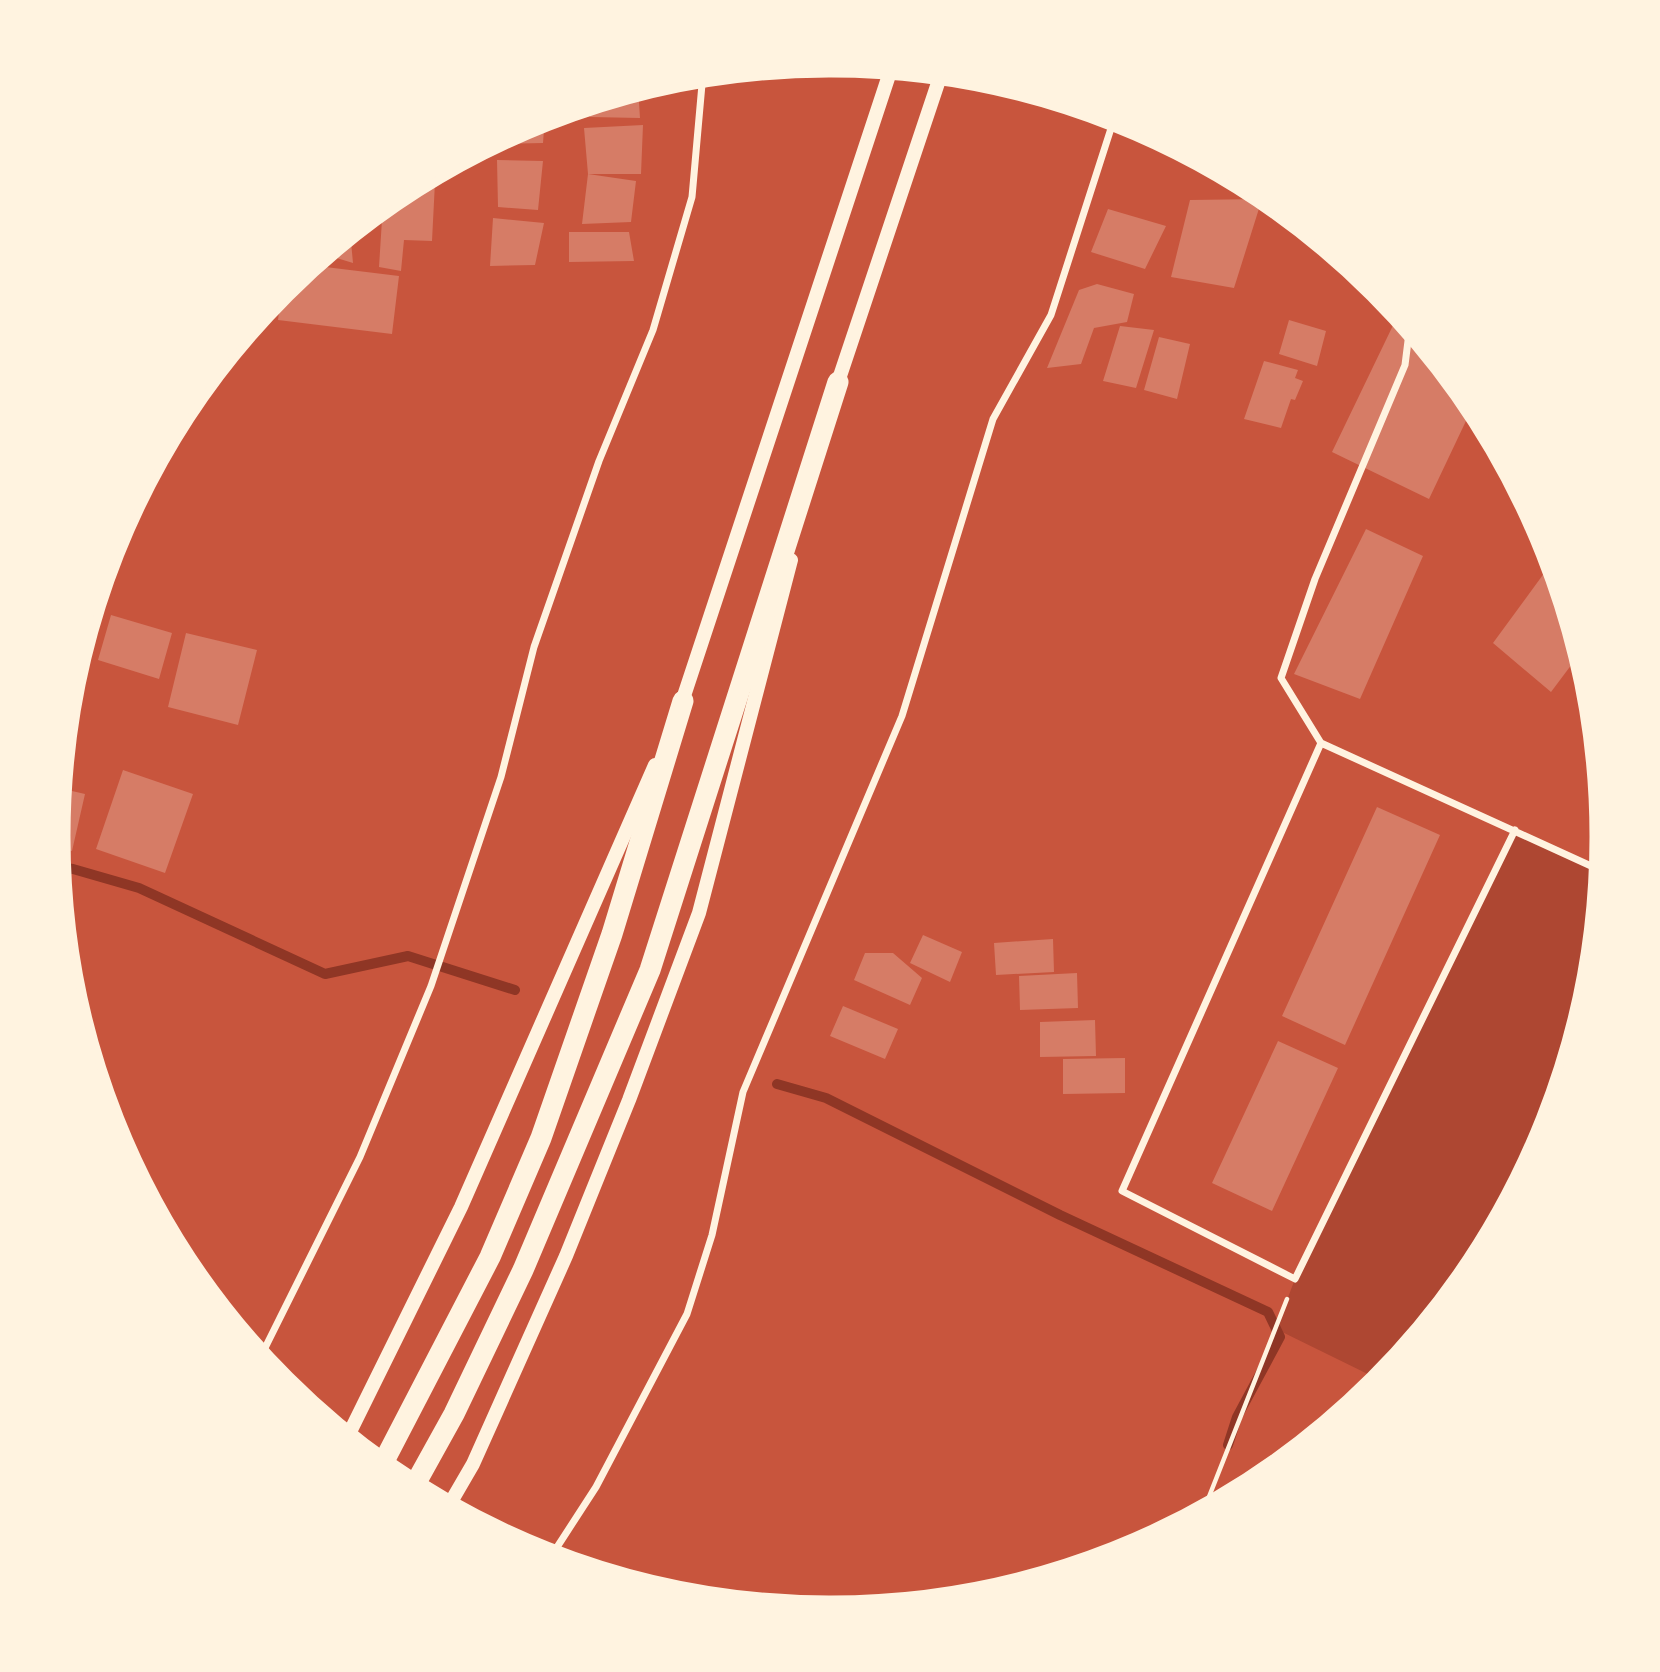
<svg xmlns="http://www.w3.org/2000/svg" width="1660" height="1672" font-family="Manrope,sans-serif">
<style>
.green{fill:#ae4732}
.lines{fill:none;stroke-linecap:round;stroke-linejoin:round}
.stream{stroke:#8f3625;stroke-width:10}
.building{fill:#d67c66}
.path{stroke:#fff3e0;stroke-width:4.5}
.minor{stroke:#fff3e0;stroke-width:7}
.secondary{stroke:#fff3e0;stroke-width:14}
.motorway{stroke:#fff3e0;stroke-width:21}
.rim{fill:none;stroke:#fff3e0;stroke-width:9}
</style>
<rect width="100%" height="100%" fill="#c8553d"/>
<path class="green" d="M 1515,830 L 1602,871 L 1591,988 L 1547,1133 L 1475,1267 L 1382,1381 L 1276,1329 L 1295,1279 Z"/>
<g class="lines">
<path class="stream" d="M 57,867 L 73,869 L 139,888 L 325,974 L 408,956 L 515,990
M 777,1084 L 826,1098 L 1060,1215 L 1268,1312 L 1280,1337 L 1237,1417 L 1228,1445"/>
</g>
<path class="building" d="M 638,87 L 640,118 L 590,117 L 591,102 Z
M 545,116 L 543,143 L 500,144 L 500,137 L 534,119 Z
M 643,125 L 641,174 L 588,174 L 584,128 Z
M 483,146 L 485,153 L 456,162 L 455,161 Z
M 497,160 L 543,161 L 538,210 L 498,207 Z
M 588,174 L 636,181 L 631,222 L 582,224 Z
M 420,180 L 435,182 L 432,241 L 404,240 L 401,271 L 379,267 L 383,204 L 399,191 Z
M 1262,199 L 1234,288 L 1171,277 L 1190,200 Z
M 1108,209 L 1166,226 L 1145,269 L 1091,252 Z
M 493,218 L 544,223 L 535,265 L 490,266 Z
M 350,231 L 353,263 L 330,256 L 331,247 Z
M 569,232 L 629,232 L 634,261 L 569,262 Z
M 309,265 L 399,276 L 392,334 L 278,320 L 282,287 Z
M 1097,284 L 1134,294 L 1127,322 L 1094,328 L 1081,364 L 1047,368 L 1079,290 Z
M 1398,315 L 1403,317 L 1474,404 L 1429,499 L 1332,452 Z
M 1289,320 L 1326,331 L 1317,366 L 1279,354 Z
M 1120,326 L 1154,330 L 1136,388 L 1103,381 Z
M 1159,337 L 1190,344 L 1177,399 L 1144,390 Z
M 1264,361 L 1298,370 L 1295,378 L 1303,381 L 1295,400 L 1291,399 L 1281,428 L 1244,419 Z
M 1366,529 L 1423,556 L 1360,699 L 1294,674 Z
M 1553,561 L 1581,652 L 1551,692 L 1493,643 Z
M 111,615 L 172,633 L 159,679 L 98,660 Z
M 186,633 L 257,650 L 238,725 L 168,707 Z
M 123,770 L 193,794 L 165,873 L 96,849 Z
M 59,788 L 85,794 L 72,851 L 55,847 L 54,836 Z
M 1377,807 L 1440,835 L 1345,1045 L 1282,1016 Z
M 923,935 L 962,952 L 950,982 L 910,963 Z
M 1053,939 L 1054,972 L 996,975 L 994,943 Z
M 865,953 L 893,953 L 922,978 L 910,1005 L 854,980 Z
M 1077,973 L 1078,1008 L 1020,1010 L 1019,976 Z
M 843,1006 L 898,1029 L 885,1059 L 830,1036 Z
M 1095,1020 L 1096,1056 L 1040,1057 L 1040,1022 Z
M 1278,1041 L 1338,1068 L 1272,1211 L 1212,1183 Z
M 1125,1058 L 1125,1093 L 1063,1094 L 1063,1059 Z"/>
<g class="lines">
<path class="path" d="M 1203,1512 L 1287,1299"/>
<path class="minor" d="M 1410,325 L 1405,365 L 1315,579 L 1281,678 L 1321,743 L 1602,871
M 1321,743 L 1122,1191 L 1295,1279 L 1515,830
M 260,1358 L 360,1157 L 431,986 L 501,777 L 534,647 L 599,461 L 653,330 L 692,197 L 703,73
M 550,1558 L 596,1487 L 687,1314 L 712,1235 L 743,1092 L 902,716 L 993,419 L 1051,315 L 1115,116"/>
<path class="secondary" d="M 836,388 L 942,71
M 680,708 L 892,66
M 347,1438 L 461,1207 L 655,765
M 448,1507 L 473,1464 L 566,1256 L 629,1100 L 699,913 L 791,560"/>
<path class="motorway" d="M 381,1467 L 490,1257 L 541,1138 L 612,934 L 683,701
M 413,1488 L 454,1414 L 523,1270 L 650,970 L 838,382"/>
</g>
<path d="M0 0H1660V1672H0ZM829 73H831A763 763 0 0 1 1594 836V837A763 763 0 0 1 831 1600H829A763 763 0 0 1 66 837V836A763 763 0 0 1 829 73Z" fill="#fff3e0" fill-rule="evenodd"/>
<path class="rim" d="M829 73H831A763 763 0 0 1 1594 836V837A763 763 0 0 1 831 1600H829A763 763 0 0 1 66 837V836A763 763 0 0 1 829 73Z"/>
</svg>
